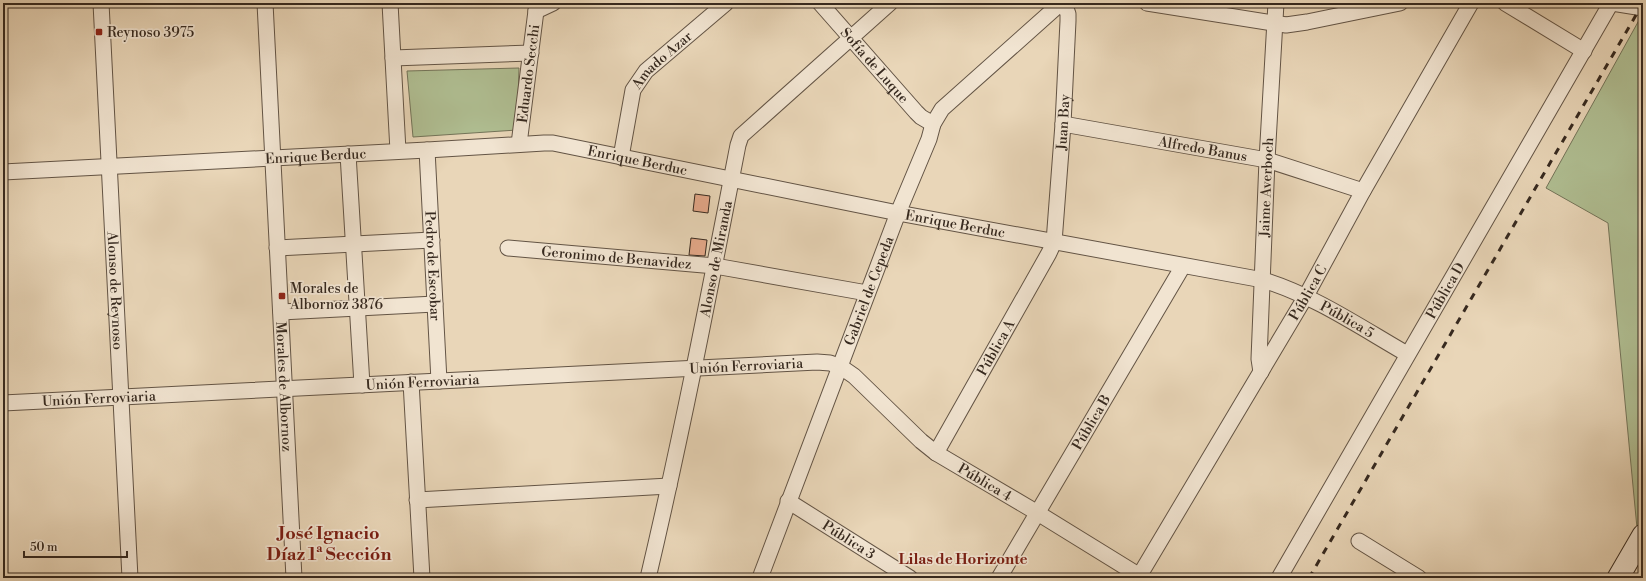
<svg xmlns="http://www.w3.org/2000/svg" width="1646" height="581" font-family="'Libre Bodoni',serif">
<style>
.green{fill:#b0bf93;stroke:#737459}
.building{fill:#e5a98a;stroke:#36291f}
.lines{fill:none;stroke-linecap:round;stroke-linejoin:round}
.minor-casing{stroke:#635445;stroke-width:17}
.secondary-casing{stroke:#36291f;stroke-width:23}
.minor{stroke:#f1e4d1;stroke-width:15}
.secondary{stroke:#f1e4d1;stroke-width:21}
.rail{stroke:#36291f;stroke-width:3;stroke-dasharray:7 7;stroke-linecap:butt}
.poi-dot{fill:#8f2418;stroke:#f1e4d1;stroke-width:1.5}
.labels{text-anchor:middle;stroke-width:3.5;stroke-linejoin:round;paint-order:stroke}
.poi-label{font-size:14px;fill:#36291f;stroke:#f1e4d1;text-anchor:start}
.street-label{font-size:14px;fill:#36291f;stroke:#f1e4d1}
.neighbourhood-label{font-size:15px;font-weight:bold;fill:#7a1f14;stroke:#f1e4d1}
.district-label{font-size:18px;font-weight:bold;fill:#7a1f14;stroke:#f1e4d1}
</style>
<rect width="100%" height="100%" fill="#e9d6b8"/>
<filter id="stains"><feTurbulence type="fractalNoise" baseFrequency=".005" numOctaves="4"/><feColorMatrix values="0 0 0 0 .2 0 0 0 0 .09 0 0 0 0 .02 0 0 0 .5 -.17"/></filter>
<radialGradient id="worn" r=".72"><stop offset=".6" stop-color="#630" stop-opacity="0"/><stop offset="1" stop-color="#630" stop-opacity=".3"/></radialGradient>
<path class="green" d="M 1643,13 L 1643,227 L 1640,270 L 1643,272 L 1643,518 L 1637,528 L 1608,223 L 1546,188 Z
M 519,68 L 517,130 L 413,137 L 407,71 Z"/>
<path class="building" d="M 695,194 L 710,196 L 708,213 L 693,211 Z
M 691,238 L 707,240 L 705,256 L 689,255 Z"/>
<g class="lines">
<defs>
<g id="minor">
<path id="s1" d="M 101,3 L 130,578"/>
<path id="s2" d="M 265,3 L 294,578"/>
<path d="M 390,3 L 398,151"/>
<path id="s3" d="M 820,3 L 916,112 L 921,117 L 933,124"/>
<path d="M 1147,3 L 1286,25 L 1307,22 L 1400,3"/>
<path d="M 1505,3 L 1584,51"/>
<path d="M 1612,3 L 1643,8"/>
<path d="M 536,11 L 553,3"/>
<path d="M 393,58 L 531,53"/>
<path id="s4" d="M 1063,124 L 1267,160 L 1363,191"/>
<path id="s5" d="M 519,144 L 537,3"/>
<path id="s6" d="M 427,150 L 439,381"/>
<path d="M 348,154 L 362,385"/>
<path id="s7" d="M 621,157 L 633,90 L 646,71 L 726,3"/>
<path id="s8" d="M 3,172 L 427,150 L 544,143 L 553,143 L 898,213 L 1263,280 C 1315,296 1360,327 1407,354"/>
<path d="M 277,248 L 432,240"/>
<path id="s9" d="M 508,248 L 715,266 L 867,293"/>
<path d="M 281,312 L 435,304"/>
<path id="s10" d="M 1261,372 L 1259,359 L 1267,160 L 1276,3"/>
<path d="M 411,382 L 422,578"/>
<path id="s11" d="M 3,403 L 817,362 L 830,363 L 841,367 L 854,376 L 921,441 L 936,453 L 1036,512 L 1143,578"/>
<path id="s12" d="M 936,453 L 1049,253 L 1054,242 L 1063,124 L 1068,21 L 1068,14 L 1064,3"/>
<path d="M 417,500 L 669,486"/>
<path id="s13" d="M 788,501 L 910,578"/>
<path d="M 1359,541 L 1419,578"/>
<path id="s14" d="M 648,578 C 682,434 710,289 738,145 L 741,136 L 890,3"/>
<path id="s15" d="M 760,578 L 898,213 L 929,139 L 933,124 L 942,109 L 1061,3"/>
<path id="s16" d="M 999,578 L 1183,266"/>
<path id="s17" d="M 1138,578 L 1306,296 L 1363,191 L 1471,3"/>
<path id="s18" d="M 1279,578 L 1611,3"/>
</g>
<path id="secondary" d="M 1618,578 L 1643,535"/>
</defs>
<use href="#minor" class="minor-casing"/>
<use href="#secondary" class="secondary-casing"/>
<use href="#minor" class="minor"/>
<use href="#secondary" class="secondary"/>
<path class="rail" d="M 1309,578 L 1643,3"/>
</g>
<g class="poi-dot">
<rect x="95" y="28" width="8" height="8" rx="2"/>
<rect x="278" y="292" width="8" height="8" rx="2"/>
</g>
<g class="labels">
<g class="poi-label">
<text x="107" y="37">Reynoso 3975</text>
<text x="290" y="293">Morales de<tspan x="290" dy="16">Albornoz 3876</tspan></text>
</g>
<g class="street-label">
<text dy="5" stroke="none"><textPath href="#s7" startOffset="110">Amado Azar</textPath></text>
<text dy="5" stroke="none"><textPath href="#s3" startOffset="83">Sofía de Luque</textPath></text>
<text dy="5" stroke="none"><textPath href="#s5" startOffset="71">Eduardo Secchi</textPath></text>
<text dy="5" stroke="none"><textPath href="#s12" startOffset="362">Juan Bay</textPath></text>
<text dy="5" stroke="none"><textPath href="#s4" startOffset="142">Alfredo Banus</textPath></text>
<text dy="5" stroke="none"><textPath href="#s8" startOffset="313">Enrique Berduc</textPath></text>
<text dy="5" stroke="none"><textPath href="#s8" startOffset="637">Enrique Berduc</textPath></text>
<text dy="5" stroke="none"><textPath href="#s10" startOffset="185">Jaime Averboch</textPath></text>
<text dy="5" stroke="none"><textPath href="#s8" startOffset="961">Enrique Berduc</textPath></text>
<text dy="5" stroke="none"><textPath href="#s9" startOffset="109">Geronimo de Benavidez</textPath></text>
<text dy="5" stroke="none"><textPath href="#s14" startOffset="326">Alonso de Miranda</textPath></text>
<text dy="5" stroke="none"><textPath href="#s6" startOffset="116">Pedro de Escobar</textPath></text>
<text dy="5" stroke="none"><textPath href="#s18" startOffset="332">Pública D</textPath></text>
<text dy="5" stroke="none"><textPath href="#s1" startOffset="288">Alonso de Reynoso</textPath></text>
<text dy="5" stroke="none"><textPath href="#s15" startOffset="307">Gabriel de Cepeda</textPath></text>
<text dy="5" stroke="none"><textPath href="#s17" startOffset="332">Pública C</textPath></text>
<text dy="5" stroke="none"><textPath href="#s8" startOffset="1367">Pública 5</textPath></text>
<text dy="5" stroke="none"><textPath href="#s12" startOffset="121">Pública A</textPath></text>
<text dy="5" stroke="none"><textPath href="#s11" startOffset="744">Unión Ferroviaria</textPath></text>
<text dy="5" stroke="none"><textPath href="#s11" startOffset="420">Unión Ferroviaria</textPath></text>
<text dy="5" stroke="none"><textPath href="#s2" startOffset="384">Morales de Albornoz</textPath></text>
<text dy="5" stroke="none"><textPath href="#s11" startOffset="96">Unión Ferroviaria</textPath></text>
<text dy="5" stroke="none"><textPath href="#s16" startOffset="181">Pública B</textPath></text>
<text dy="5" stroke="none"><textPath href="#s11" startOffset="1025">Pública 4</textPath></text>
<text dy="5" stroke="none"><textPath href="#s13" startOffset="72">Pública 3</textPath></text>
</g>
<g class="neighbourhood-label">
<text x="963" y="564">Lilas de Horizonte</text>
</g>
<g class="district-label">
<text x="329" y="539">José Ignacio<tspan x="329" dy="21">Díaz 1ª Sección</tspan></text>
</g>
</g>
<rect width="1646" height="581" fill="none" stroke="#e9d6b8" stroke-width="16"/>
<rect x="4" y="4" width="1638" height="573" fill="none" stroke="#36291f" stroke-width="2"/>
<rect x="8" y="8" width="1630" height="565" fill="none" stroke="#36291f"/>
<path d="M24 551v6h103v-6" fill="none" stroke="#36291f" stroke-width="2"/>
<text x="30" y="551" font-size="12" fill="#36291f" stroke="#f1e4d1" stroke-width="3" paint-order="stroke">50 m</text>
<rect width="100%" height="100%" filter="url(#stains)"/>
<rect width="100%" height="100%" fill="url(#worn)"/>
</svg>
